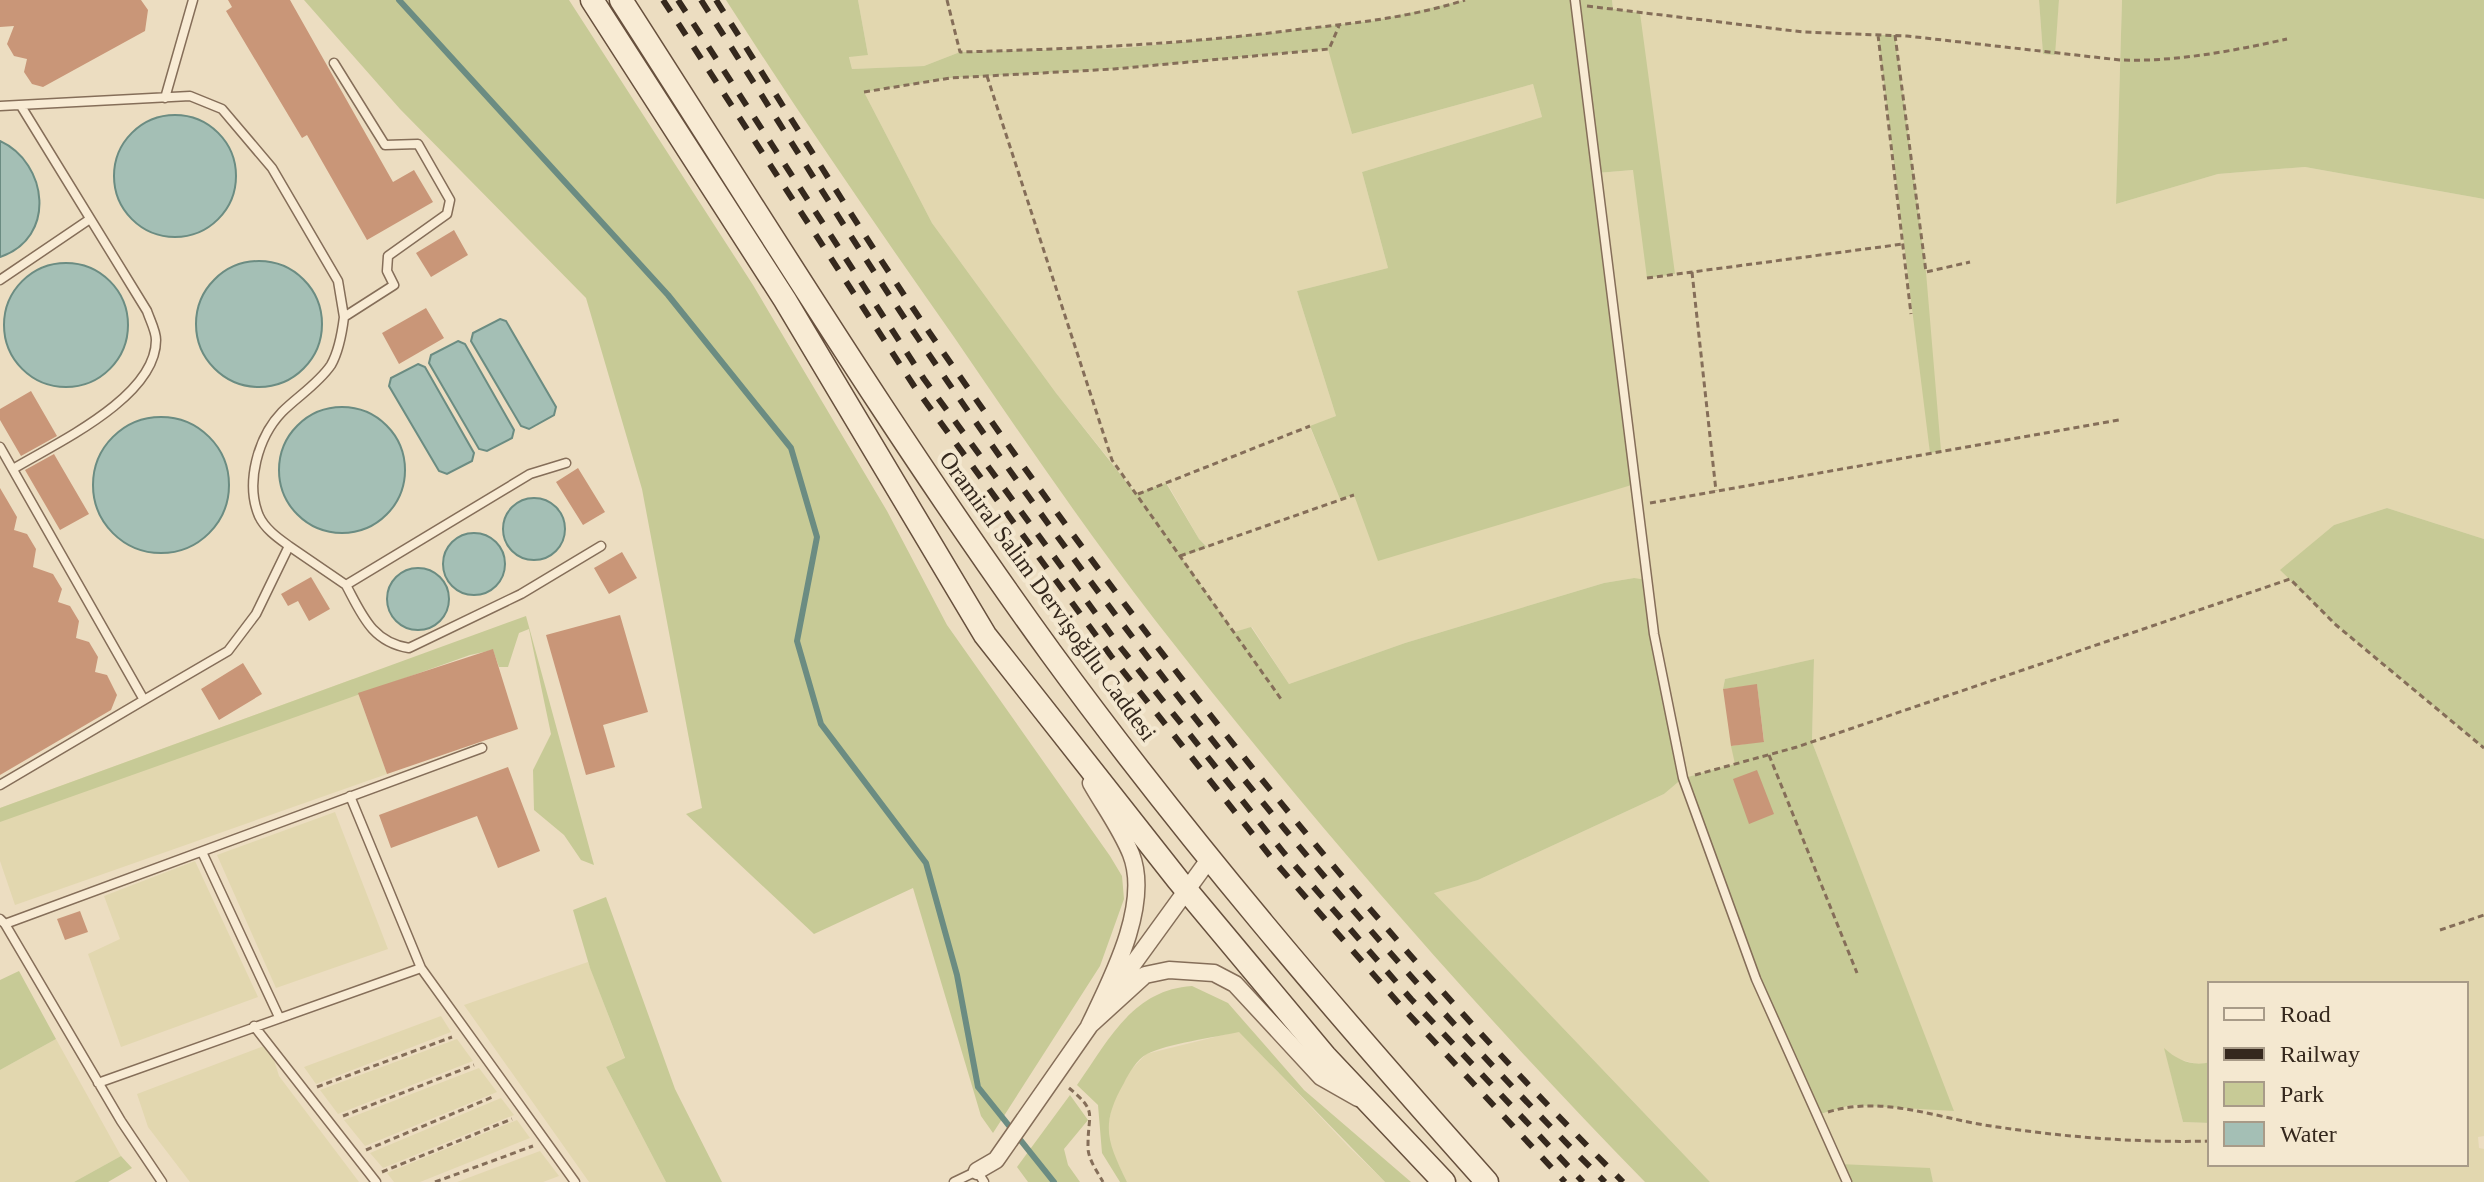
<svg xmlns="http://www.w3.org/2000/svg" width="2484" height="1182" font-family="Georgia,serif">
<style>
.farmland{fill:#e2d7af;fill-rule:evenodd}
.green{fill:#c7ca96}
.water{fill:#a4bfb5;stroke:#6b8c82;stroke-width:2}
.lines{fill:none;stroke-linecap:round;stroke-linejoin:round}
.stream{stroke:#6b8c82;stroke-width:6}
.building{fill:#c99678}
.lane-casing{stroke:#856e59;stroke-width:11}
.street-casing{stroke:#856e59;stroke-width:19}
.secondary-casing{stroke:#67503d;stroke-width:25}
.path{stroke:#856e59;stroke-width:3;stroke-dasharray:6 4;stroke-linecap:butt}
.lane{stroke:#f8ebd4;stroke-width:8}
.street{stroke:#f8ebd4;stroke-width:16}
.secondary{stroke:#f8ebd4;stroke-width:22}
.rail{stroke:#35281d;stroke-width:6;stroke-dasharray:14 14;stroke-linecap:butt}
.labels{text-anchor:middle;stroke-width:8;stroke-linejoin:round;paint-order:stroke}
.street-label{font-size:24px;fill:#35281d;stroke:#f4e8d0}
</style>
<rect width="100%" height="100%" fill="#ecddc1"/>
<path class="farmland" d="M 858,0 L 1465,0 L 1378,20 L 1270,33 L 1124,48 L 960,52 L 924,66 L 852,69 L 849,56 L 868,55 Z
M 1612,0 L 2039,0 L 2043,53 L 2054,55 L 2059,0 L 2122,0 L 2116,204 L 2218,174 L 2305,167 L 2484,199 L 2484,539 L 2387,508 L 2334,525 L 2281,570 L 2386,667 L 2484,748 L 2484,1136 L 2478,1137 L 2479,1148 L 2484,1149 L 2484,1182 L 1933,1182 L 1929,1168 L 1847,1182 L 1710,1182 L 1433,892 L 1478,880 L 1664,794 L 1683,778 L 1634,578 L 1604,583 L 1405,643 L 1289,684 L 1252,627 L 1234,632 L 1180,556 L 1207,546 L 1199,539 L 1167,483 L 1137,494 L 1056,393 L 932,223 L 864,92 L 950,78 L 1114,69 L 1329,49 L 1352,134 L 1533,84 L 1542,117 L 1362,172 L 1388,268 L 1297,291 L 1336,416 L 1310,427 L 1340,499 L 1354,495 L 1597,173 L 1634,170 L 1648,278 ZM 1814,659 L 1812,742 L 1953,1110 L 1851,1105 L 1818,1115 L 1684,778 L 1736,764 L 1723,689 L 1725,679 ZM 2210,984 L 2466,984 L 2466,1164 L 2210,1164 L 2210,1123 L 2183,1122 L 2165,1050 L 2175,1058 L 2200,1065 L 2210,1062 Z
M 353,679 L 387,774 L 15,905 L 0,861 L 0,808 Z
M 335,812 L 388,949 L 276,988 L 217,855 Z
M 195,861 L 258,997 L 121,1047 L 88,954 L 120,939 L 104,896 Z
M 588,962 L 625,1059 L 606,1067 L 666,1182 L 589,1182 L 464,1005 Z
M 441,1016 L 451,1032 L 316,1084 L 304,1067 Z
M 1239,1031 L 1348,1146 L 1385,1182 L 1127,1182 L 1109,1146 L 1107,1131 L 1113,1102 L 1130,1071 L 1146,1054 Z
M 56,1039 L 121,1156 L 74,1182 L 0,1182 L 0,1070 Z
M 457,1039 L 473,1061 L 338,1114 L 320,1090 Z
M 269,1044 L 279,1076 L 359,1182 L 190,1182 L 148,1127 L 137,1094 Z
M 479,1068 L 497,1092 L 365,1146 L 344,1120 Z
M 501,1098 L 514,1115 L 383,1168 L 370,1153 Z
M 517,1120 L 530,1138 L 420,1182 L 394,1182 L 387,1173 Z
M 540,1151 L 559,1176 L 543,1182 L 457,1182 Z"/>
<path class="green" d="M 304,0 L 569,0 L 753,285 L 887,511 L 947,625 L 1110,856 L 1122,876 L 1124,899 L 1100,966 L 993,1133 L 981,1116 L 913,888 L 814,934 L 686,814 L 702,808 L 642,489 L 586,298 L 400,109 Z
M 726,0 L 858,0 L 868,55 L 849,57 L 852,69 L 924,66 L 960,52 L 1124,48 L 1270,33 L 1378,20 L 1465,0 L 1612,0 L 1613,9 L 1640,13 L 1675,274 L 1647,278 L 1633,170 L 1597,173 L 1635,484 L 1378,561 L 1354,495 L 1340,499 L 1310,426 L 1336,416 L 1297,291 L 1388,268 L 1362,172 L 1542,117 L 1533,84 L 1352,134 L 1328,49 L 1114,69 L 950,78 L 864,92 L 932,223 L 1056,393 L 1136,494 L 1166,483 L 1199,539 L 1207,547 L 1181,557 L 1234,632 L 1251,627 L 1289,684 L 1405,643 L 1604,583 L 1634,578 L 1647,580 L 1684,778 L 1735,764 L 1731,746 L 1764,741 L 1757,685 L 1723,689 L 1725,679 L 1814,659 L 1812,742 L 1954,1111 L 1851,1105 L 1817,1115 L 1756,979 L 1683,778 L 1664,794 L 1478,880 L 1434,893 L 1710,1182 L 1645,1182 C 1471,1004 1308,816 1155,620 C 1084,528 1019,432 954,337 C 876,226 799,114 726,0 Z
M 2039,0 L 2059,0 L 2055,55 L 2043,54 Z
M 2122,0 L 2484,0 L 2484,199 L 2305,167 L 2218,174 L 2116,204 Z
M 1878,35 L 1895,35 L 1926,272 L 1941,451 L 1930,453 Z
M 2387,508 L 2484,539 L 2484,748 L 2336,625 L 2280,570 L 2334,525 Z
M 526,616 L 594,865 L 581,860 L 564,835 L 534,810 L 533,770 L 551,734 L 529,629 L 519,633 L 508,667 L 499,667 L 493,650 L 470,655 L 0,822 L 0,808 Z
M 606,897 L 675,1089 L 722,1182 L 666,1182 L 606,1067 L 625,1058 L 590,968 L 573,910 Z
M 19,971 L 56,1039 L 0,1070 L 0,980 Z
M 1192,986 L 1228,1003 L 1304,1090 L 1411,1182 L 1385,1182 L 1239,1032 C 1216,1037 1166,1044 1147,1054 C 1137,1059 1129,1073 1124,1083 C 1100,1125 1107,1141 1127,1182 L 1120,1182 L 1102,1153 L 1098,1105 L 1077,1085 C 1109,1040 1132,990 1192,986 Z
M 2164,1048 C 2177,1060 2193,1067 2210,1062 L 2210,1123 L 2183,1122 Z
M 1070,1095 L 1088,1120 L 1064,1149 L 1068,1165 L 1080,1182 L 1028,1182 L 1017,1167 Z
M 121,1156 L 132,1168 L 108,1182 L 74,1182 Z
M 1839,1164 L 1930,1168 L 1933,1182 L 1847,1182 Z"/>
<path class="water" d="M114 176a61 61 0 1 1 122 0a61 61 0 1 1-122 0Z
M 0,141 C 48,163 57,238 0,257 Z
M196 324a63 63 0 1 1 126 0a63 63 0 1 1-126 0Z
M4 325a62 62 0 1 1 124 0a62 62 0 1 1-124 0Z
M 500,319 L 506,321 L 556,407 L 554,415 L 529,429 L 521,426 L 471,341 L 473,333 Z
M 458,341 L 465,344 L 514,430 L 512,438 L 487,451 L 479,449 L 429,363 L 431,355 Z
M 418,364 L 425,367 L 474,453 L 472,461 L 447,474 L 439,471 L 389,386 L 391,378 Z
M279 470a63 63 0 1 1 126 0a63 63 0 1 1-126 0Z
M93 485a68 68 0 1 1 136 0a68 68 0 1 1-136 0Z
M503 529a31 31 0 1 1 62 0a31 31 0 1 1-62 0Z
M443 564a31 31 0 1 1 62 0a31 31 0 1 1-62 0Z
M387 599a31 31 0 1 1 62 0a31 31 0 1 1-62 0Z"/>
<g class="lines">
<path class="stream" d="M 399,0 L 668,295 L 791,448 L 817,537 L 797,641 L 821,724 L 926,863 L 957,975 L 978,1087 L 1054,1182"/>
</g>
<path class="building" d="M 0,0 L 141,0 L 148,10 L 145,31 L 43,87 L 32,84 L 24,72 L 27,59 L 14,56 L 7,44 L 14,26 L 0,27 Z
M 228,0 L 290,0 L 393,182 L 414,170 L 433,202 L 367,240 L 307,135 L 302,138 L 226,11 L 232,7 Z
M 454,230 L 468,255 L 431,277 L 416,253 Z
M 426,308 L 444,338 L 399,364 L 382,333 Z
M 31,391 L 57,436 L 21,456 L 0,420 L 0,409 Z
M 54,454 L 89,514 L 60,530 L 25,470 Z
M 578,468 L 605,512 L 583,525 L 556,482 Z
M 0,488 L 17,517 L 14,530 L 27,534 L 36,549 L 33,567 L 53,574 L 62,589 L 58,602 L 70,606 L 79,621 L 76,638 L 89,642 L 98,657 L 95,672 L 107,675 L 117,695 L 111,710 L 0,775 Z
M 622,552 L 637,578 L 609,594 L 594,568 Z
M 311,577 L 330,609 L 309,621 L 298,601 L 288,606 L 281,594 Z
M 620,615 L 648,712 L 603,725 L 615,767 L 586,775 L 546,635 Z
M 493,649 L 518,729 L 387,774 L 358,693 Z
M 243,663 L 262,694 L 219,720 L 201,689 Z
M 1757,684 L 1764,742 L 1731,746 L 1723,689 Z
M 508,767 L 540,851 L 498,868 L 477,816 L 391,848 L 379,815 Z
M 1757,770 L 1774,814 L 1749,824 L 1733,779 Z
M 80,911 L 88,932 L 65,940 L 57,919 Z"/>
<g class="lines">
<defs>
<path id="lane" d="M 1575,0 L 1654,634 L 1683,778 L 1756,979 L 1847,1182
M 165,98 L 193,0
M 0,106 L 190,96 L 222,109 L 272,168 L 338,281 L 344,317
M 0,280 L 90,219
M 0,447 L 144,700 L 0,785
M 13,469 C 54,444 156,398 156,340 C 156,331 150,320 147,311 L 21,106
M 289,546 L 346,585 L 530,474 L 566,463
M 346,585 C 362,615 372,642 409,648 L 521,594 L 601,546
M 144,700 L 228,651 L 256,614 L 289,546 C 278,538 265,529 259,516 C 245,483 258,437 282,412 C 298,396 318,384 331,365 C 339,351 342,333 344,317 L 394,285 L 387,271 L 388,256 L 447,214 L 450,200 L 418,144 L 385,145 L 334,63
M 350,796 L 421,968 L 575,1182
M 202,852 L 279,1017
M 0,919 L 5,924 L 482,748
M 5,924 L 121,1121 L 162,1182
M 254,1026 L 376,1182
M 98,1083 L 421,968
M 954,1182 L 977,1171 L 984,1182"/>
<path id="street" d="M 1091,783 C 1104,806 1121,829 1131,854 C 1151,905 1111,980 1089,1026 L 1145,975 L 1169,970 L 1214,973 L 1235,984 L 1321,1077 L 1358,1098
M 1115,989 L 1210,858
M 977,1171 L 996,1160 L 1095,1018"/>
<path id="secondary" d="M 592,0 L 785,300 L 985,635 L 1178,880 L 1325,1056 L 1444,1182
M 621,0 C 762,219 898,442 1051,653 C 1186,838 1335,1012 1487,1182"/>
</defs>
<use href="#lane" class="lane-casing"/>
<use href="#street" class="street-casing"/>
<use href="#secondary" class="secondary-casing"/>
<path class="path" d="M 947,0 L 960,52 C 1075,49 1188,44 1302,29 C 1357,23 1412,17 1465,0
M 1587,6 L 1803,32 L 1907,36 L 2120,60 C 2176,62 2232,51 2287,39
M 1878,35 L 1911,314
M 1895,35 L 1926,272 L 1970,262
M 987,76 L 1112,460 L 1281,699
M 864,92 L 950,78 L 1114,69 L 1329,49 L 1339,26
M 1692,272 L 1716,491
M 1647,278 L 1903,244
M 1138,494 L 1310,426
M 1650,503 L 2119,420
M 1180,556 L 1354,495
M 1769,755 L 1857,973
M 1695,775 L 1797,747 L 2290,579 L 2336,625 L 2484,748
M 2440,930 L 2484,915
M 317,1087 L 452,1037
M 1069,1088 C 1098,1112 1088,1112 1088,1145 C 1087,1158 1097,1171 1103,1182
M 1828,1112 C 1883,1095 1936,1118 1991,1126 C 2062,1137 2138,1143 2210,1141
M 343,1116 L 474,1065
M 366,1150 L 495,1096
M 382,1172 L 512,1119
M 435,1182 L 533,1146"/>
<use href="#lane" class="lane"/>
<use href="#street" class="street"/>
<use href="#secondary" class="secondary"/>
<path class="rail" d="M 663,0 L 914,386 L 1111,656 L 1274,861 L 1402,1007 L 1565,1182
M 678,0 L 924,379 L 1121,648 L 1284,853 L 1411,999 L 1583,1182
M 701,0 C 781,124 857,250 941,372 C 1138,659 1358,935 1605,1182
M 716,0 C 794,122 869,247 952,365 C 1153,655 1374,933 1623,1182"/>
</g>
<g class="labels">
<g class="street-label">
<text transform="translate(1048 596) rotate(54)" y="8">Oramiral Salim Dervişoğllu Caddesi</text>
</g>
</g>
<rect x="2208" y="982" width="260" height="184" fill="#f4e8d0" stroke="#a89b88" stroke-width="2"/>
<rect x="2224" y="1008" width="40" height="12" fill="#f8ebd4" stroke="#a89b88" stroke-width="2"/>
<text x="2280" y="1022" font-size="24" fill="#35281d">Road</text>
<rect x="2224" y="1048" width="40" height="12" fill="#35281d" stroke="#a89b88" stroke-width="2"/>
<text x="2280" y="1062" font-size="24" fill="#35281d">Railway</text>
<rect x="2224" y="1082" width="40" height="24" fill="#c7ca96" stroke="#a89b88" stroke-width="2"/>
<text x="2280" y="1102" font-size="24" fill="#35281d">Park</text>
<rect x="2224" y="1122" width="40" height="24" fill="#a4bfb5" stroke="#a89b88" stroke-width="2"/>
<text x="2280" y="1142" font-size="24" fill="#35281d">Water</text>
</svg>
